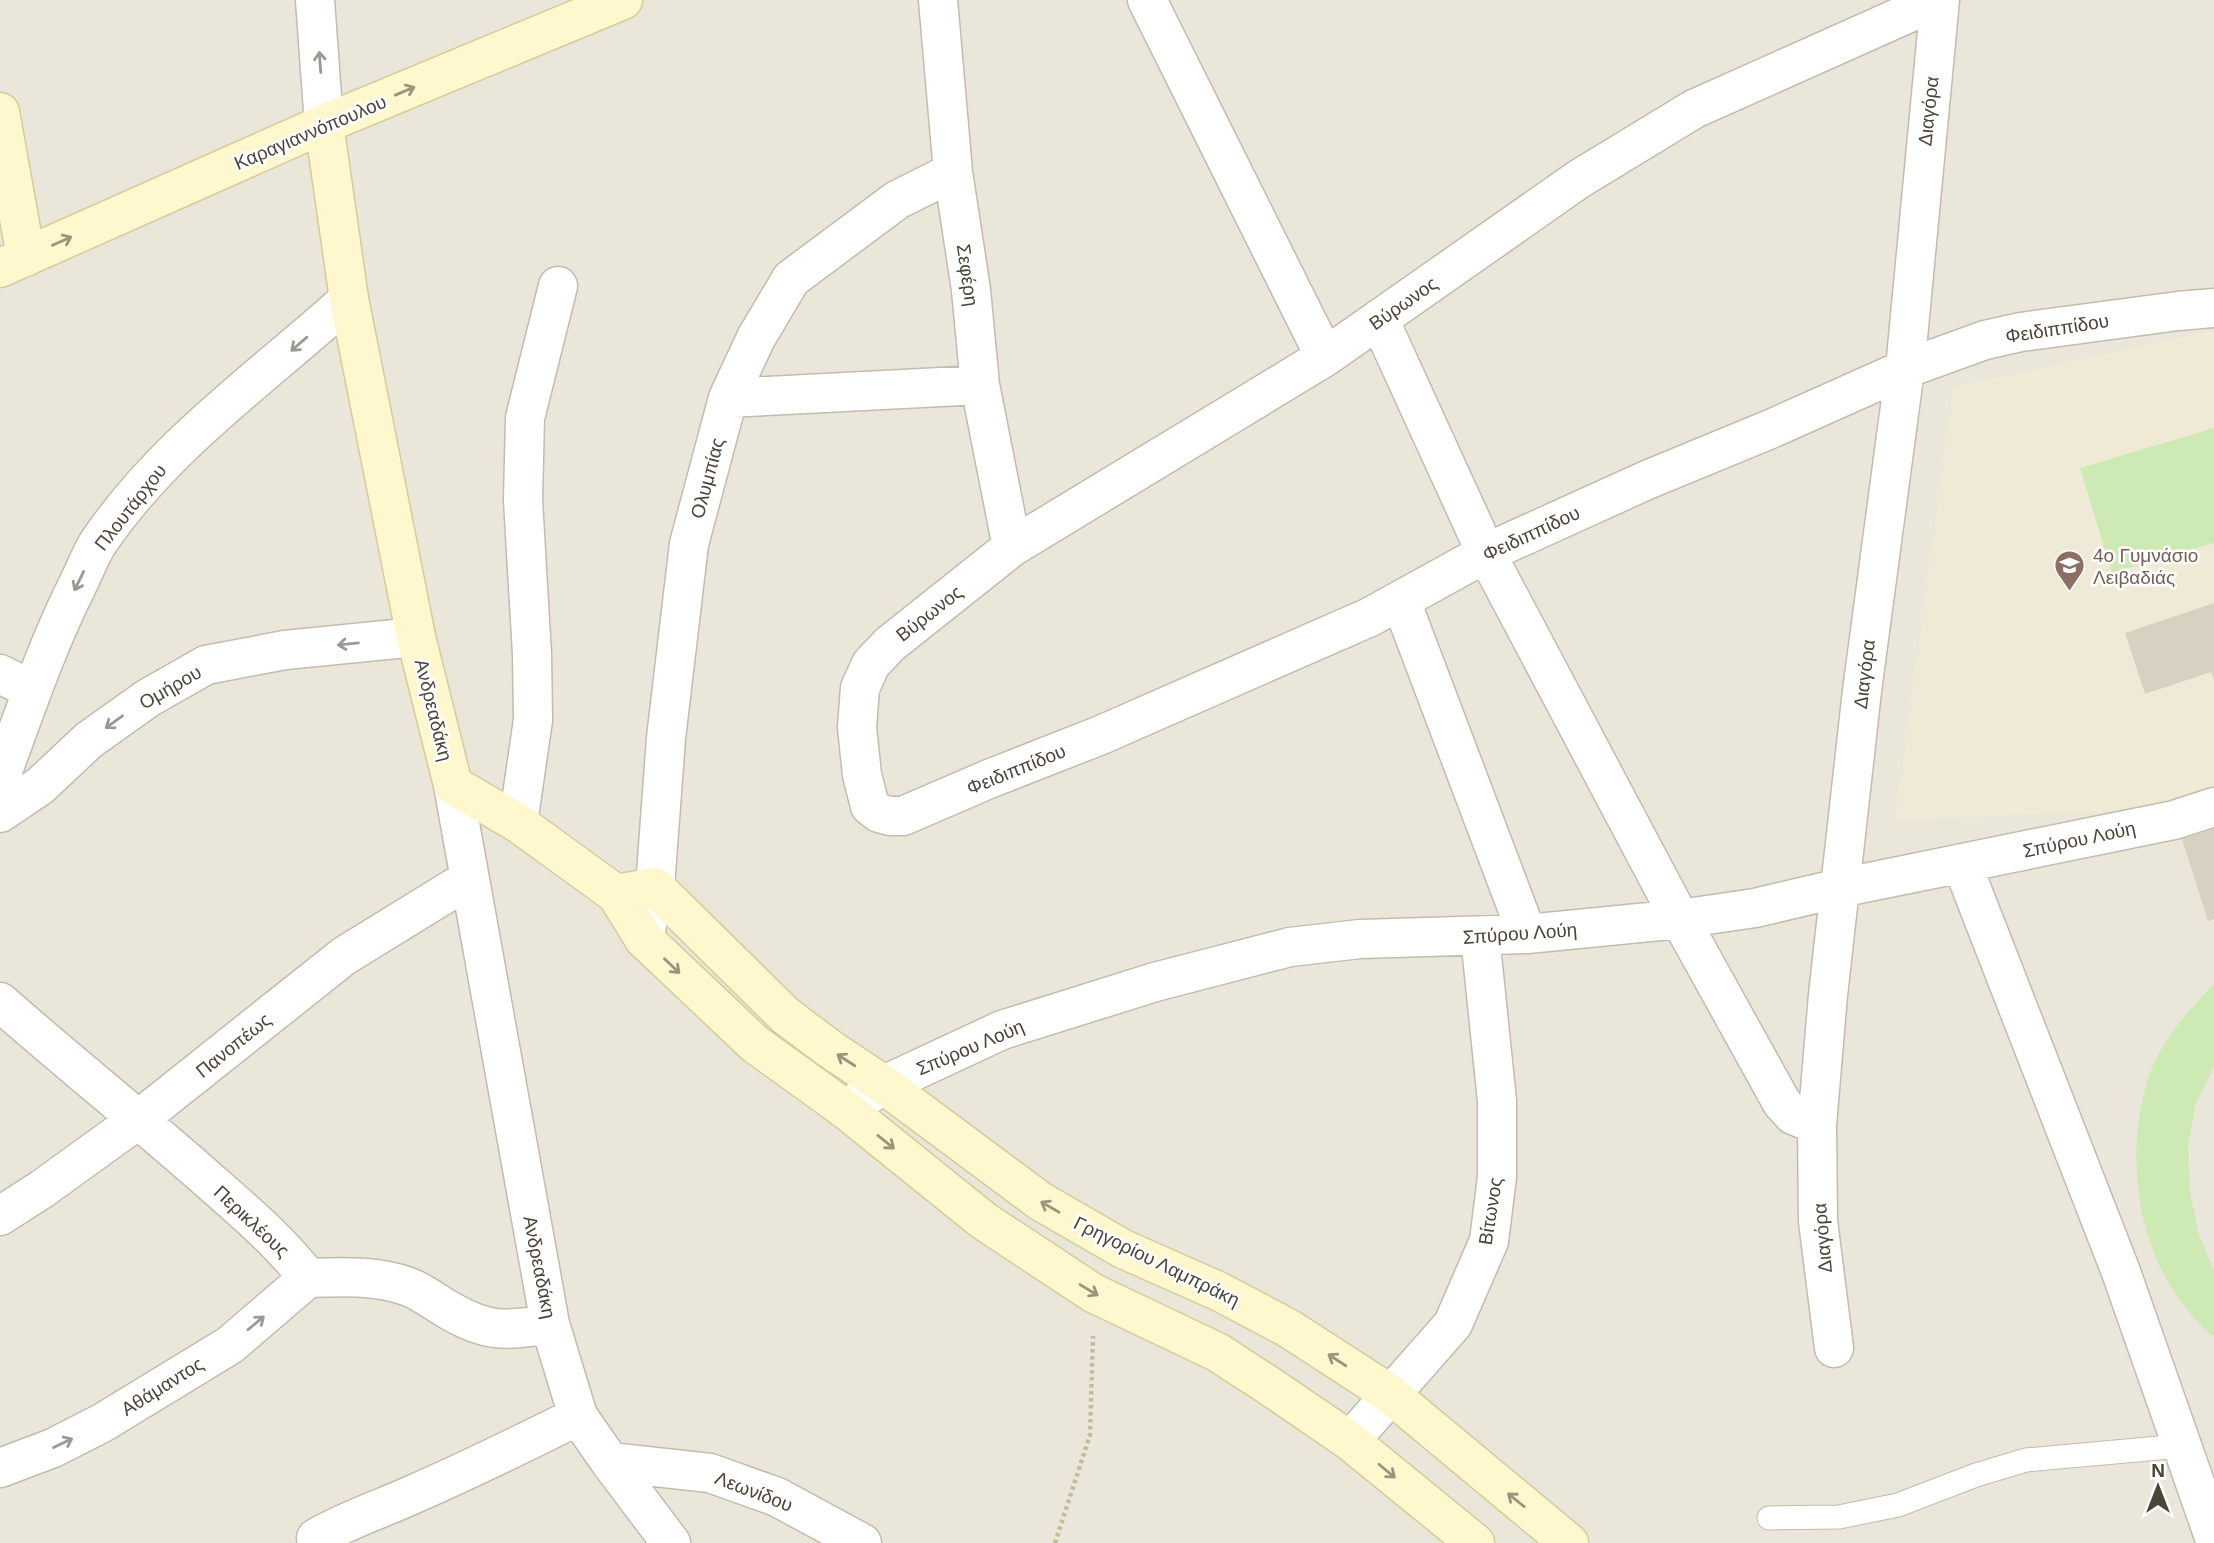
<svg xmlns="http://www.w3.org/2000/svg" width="2214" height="1543" font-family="Helvetica,sans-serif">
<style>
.residential{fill:#eae6da}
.education{fill:#efead6}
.green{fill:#ceeab4}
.building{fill:#d8d1c1}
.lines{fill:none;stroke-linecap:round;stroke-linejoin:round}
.lane-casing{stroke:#c2bcae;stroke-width:25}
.street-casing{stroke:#c2bcae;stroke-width:41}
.secondary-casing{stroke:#d6cb9b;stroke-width:41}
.path{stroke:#c4ba9e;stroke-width:4.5;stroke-dasharray:3.5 3.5;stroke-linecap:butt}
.lane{stroke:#fff;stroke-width:23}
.street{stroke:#fff;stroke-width:38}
.secondary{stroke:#fff7cd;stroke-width:38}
.oneway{stroke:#9c9992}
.oneway2{stroke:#9c957c}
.labels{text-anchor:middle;stroke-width:5;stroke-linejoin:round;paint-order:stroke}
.street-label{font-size:19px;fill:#4b4539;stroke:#fff}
.education-label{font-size:19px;fill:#785e54;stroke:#fff;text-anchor:start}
</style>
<rect width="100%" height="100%" fill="#f6f4ec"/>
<path class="residential" d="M 0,0 L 2214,0 L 2214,1543 L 0,1543 Z"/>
<path class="education" d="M 2205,332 L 2214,332 L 2214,798 L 2186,807 L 1895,821 L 1953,387 Z"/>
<path class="green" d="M 2214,428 L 2214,543 L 2112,573 L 2080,468 Z
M 2214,984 L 2214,1066 L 2195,1106 L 2188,1146 L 2190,1192 L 2198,1232 L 2214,1271 L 2214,1337 C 2140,1275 2120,1165 2149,1076 C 2161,1041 2189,1010 2214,984 Z"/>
<path class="building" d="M 2214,603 L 2214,680 L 2211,672 L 2145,694 L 2125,633 Z
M 2214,829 L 2214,919 L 2208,921 L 2182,839 Z"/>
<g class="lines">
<defs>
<path id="lane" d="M 1769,1518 L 1839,1517 L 1898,1505 L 1976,1475 L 2026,1460 L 2181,1446"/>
<path id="street" d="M 315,0 L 324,124
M 938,0 L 953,172 L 971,290 L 980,385 L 1012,547
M 1147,0 L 1325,357
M 1938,0 L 1694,109 L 1579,179 L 1325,357 L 1012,547 L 890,644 L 871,664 L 860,688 L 857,727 L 862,775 L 870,806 L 879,813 L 890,816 L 903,816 L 989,779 L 1101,735 L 1370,617 L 1486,553 L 1647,480 L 1773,428 L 1905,369 L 1985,340 L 2021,332 L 2178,311 L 2214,308
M 1379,319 L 1486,553 L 1680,919 L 1782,1103 L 1793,1115 L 1817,1125
M 728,398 L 980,385
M 1401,601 L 1527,934
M 0,674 L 32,690
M 0,779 C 24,714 46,648 77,586 C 84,572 90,556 98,543 C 164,445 263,377 349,299
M 453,785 L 550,1324 L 578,1416 L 610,1462 L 710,1473 L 777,1497 L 862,1543
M 0,813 L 40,786 L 89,740 L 148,698 L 206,665 L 285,650 L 416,637
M 518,823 L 533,720 L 532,654 L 523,500 L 525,418 L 558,286
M 1962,864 L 2121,1272 L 2214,1537
M 644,939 L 655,887 L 666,738 L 689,544 L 728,398 L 756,338 L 791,279 L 897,200 L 953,172
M 0,1002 C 67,1061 137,1117 204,1176 C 240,1208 279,1240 308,1278 C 341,1277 377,1275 409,1287 C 422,1292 435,1302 447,1309 C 487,1333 505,1331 550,1324
M 845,1109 L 884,1085 L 1002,1030 L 1155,982 L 1290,947 L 1360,939 L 1527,934 L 1680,919 L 1755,908 L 1840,888 L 2174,820 L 2214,807
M 0,1216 L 42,1189 L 139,1119 L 344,956 L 469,879
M 1834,1348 L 1818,1221 L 1817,1125 L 1828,995 L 1862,691 L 1905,369 L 1940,0
M 1350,1441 L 1453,1324 L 1489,1241 L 1497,1177 L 1497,1101 L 1480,936
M 610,1462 L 671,1543
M 0,1468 L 53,1448 L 102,1423 L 230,1345 L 308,1278
M 316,1538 C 347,1520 381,1509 414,1494 C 469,1470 524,1443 578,1416"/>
<path id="secondary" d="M 0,112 L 26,257
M 324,124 L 349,299 L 416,637 L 453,785 L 518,823 L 616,894 L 644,939 L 755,1044 L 845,1109 L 984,1221 L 1093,1293 L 1217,1352 L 1268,1385 L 1350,1441 L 1475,1543
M 0,268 L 324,124 L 623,0
M 616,894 L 655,887 L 786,1016 L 830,1049 L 884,1085 L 1040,1201 L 1123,1249 L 1218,1291 L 1288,1328 L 1390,1394 L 1569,1543"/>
</defs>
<use href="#lane" class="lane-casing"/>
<use href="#street" class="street-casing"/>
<use href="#secondary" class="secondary-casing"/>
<path class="path" d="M 1055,1543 L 1090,1435 L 1093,1336"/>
<use href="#lane" class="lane"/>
<use href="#street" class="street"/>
<use href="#secondary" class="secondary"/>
</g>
<defs><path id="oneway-shaft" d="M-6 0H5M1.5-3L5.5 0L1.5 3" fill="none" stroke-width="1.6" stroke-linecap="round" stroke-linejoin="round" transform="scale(1.75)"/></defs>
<g class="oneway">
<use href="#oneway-shaft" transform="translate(320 62) rotate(-94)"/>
<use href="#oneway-shaft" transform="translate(299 344) rotate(139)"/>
<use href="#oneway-shaft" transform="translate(79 581) rotate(116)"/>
<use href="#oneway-shaft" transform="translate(348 644) rotate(174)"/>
<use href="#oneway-shaft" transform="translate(114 722) rotate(144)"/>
<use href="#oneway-shaft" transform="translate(256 1323) rotate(-40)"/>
<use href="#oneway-shaft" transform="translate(63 1443) rotate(-26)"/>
</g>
<g class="oneway2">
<use href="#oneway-shaft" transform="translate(405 91) rotate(-23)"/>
<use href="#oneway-shaft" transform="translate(62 241) rotate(-24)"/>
<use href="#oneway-shaft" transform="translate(672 966) rotate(44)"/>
<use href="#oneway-shaft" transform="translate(846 1060) rotate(-147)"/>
<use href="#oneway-shaft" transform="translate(886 1142) rotate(39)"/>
<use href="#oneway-shaft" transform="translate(1050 1207) rotate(-150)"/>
<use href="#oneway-shaft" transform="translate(1089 1290) rotate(31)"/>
<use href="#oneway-shaft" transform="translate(1337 1360) rotate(-147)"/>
<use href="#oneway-shaft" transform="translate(1387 1471) rotate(40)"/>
<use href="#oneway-shaft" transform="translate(1516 1500) rotate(-141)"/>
</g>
<defs>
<symbol id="school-pin" viewBox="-11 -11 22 30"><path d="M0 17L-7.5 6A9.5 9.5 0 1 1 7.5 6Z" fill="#8d6e63" stroke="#fff"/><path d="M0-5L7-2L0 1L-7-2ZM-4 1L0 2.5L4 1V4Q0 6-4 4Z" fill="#fff"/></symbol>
</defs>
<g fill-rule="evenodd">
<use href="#school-pin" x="2052" y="548" width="35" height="47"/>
</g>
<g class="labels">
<g class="street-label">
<text transform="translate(1928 111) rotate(-84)" y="7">Διαγόρα</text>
<text transform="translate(310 132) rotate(-23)" y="7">Καραγιαννόπουλου</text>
<text transform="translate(968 275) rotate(82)" y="7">Σεφέρη</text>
<text transform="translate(1403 303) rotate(-35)" y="7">Βύρωνος</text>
<text transform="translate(2057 328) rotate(-9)" y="7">Φειδιππίδου</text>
<text transform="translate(707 478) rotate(-75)" y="7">Ολυμπίας</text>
<text transform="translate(130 507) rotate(-52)" y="7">Πλουτάρχου</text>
<text transform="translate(1531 533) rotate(-25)" y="7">Φειδιππίδου</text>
<text transform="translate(929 613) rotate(-38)" y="7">Βύρωνος</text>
<text transform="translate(1864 674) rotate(-83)" y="7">Διαγόρα</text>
<text transform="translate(170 687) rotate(-30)" y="7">Ομήρου</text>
<text transform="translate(434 710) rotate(76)" y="7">Ανδρεαδάκη</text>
<text transform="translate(1016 769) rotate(-22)" y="7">Φειδιππίδου</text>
<text transform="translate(2079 839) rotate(-12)" y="7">Σπύρου Λούη</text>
<text transform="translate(1520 933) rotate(-4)" y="7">Σπύρου Λούη</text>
<text transform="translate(233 1045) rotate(-39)" y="7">Πανοπέως</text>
<text transform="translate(970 1047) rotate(-23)" y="7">Σπύρου Λούη</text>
<text transform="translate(1490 1211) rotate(-81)" y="7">Βίτωνος</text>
<text transform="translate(252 1221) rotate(43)" y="7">Περικλέους</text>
<text transform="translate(1822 1238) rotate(-95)" y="7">Διαγόρα</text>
<text transform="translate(1157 1261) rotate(26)" y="7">Γρηγορίου Λαμπράκη</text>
<text transform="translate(540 1267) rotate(79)" y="7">Ανδρεαδάκη</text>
<text transform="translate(162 1386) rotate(-32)" y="7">Αθάμαντος</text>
<text transform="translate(754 1491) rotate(21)" y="7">Λεωνίδου</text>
</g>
<g class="education-label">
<text x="2093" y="562">4o Γυμνάσιο<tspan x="2093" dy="22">Λειβαδιάς</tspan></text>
</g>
</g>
<g transform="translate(2158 1487)" stroke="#ffffff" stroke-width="5" paint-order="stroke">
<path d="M0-5L12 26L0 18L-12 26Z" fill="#4b4539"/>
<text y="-10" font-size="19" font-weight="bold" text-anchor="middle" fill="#4b4539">N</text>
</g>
</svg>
